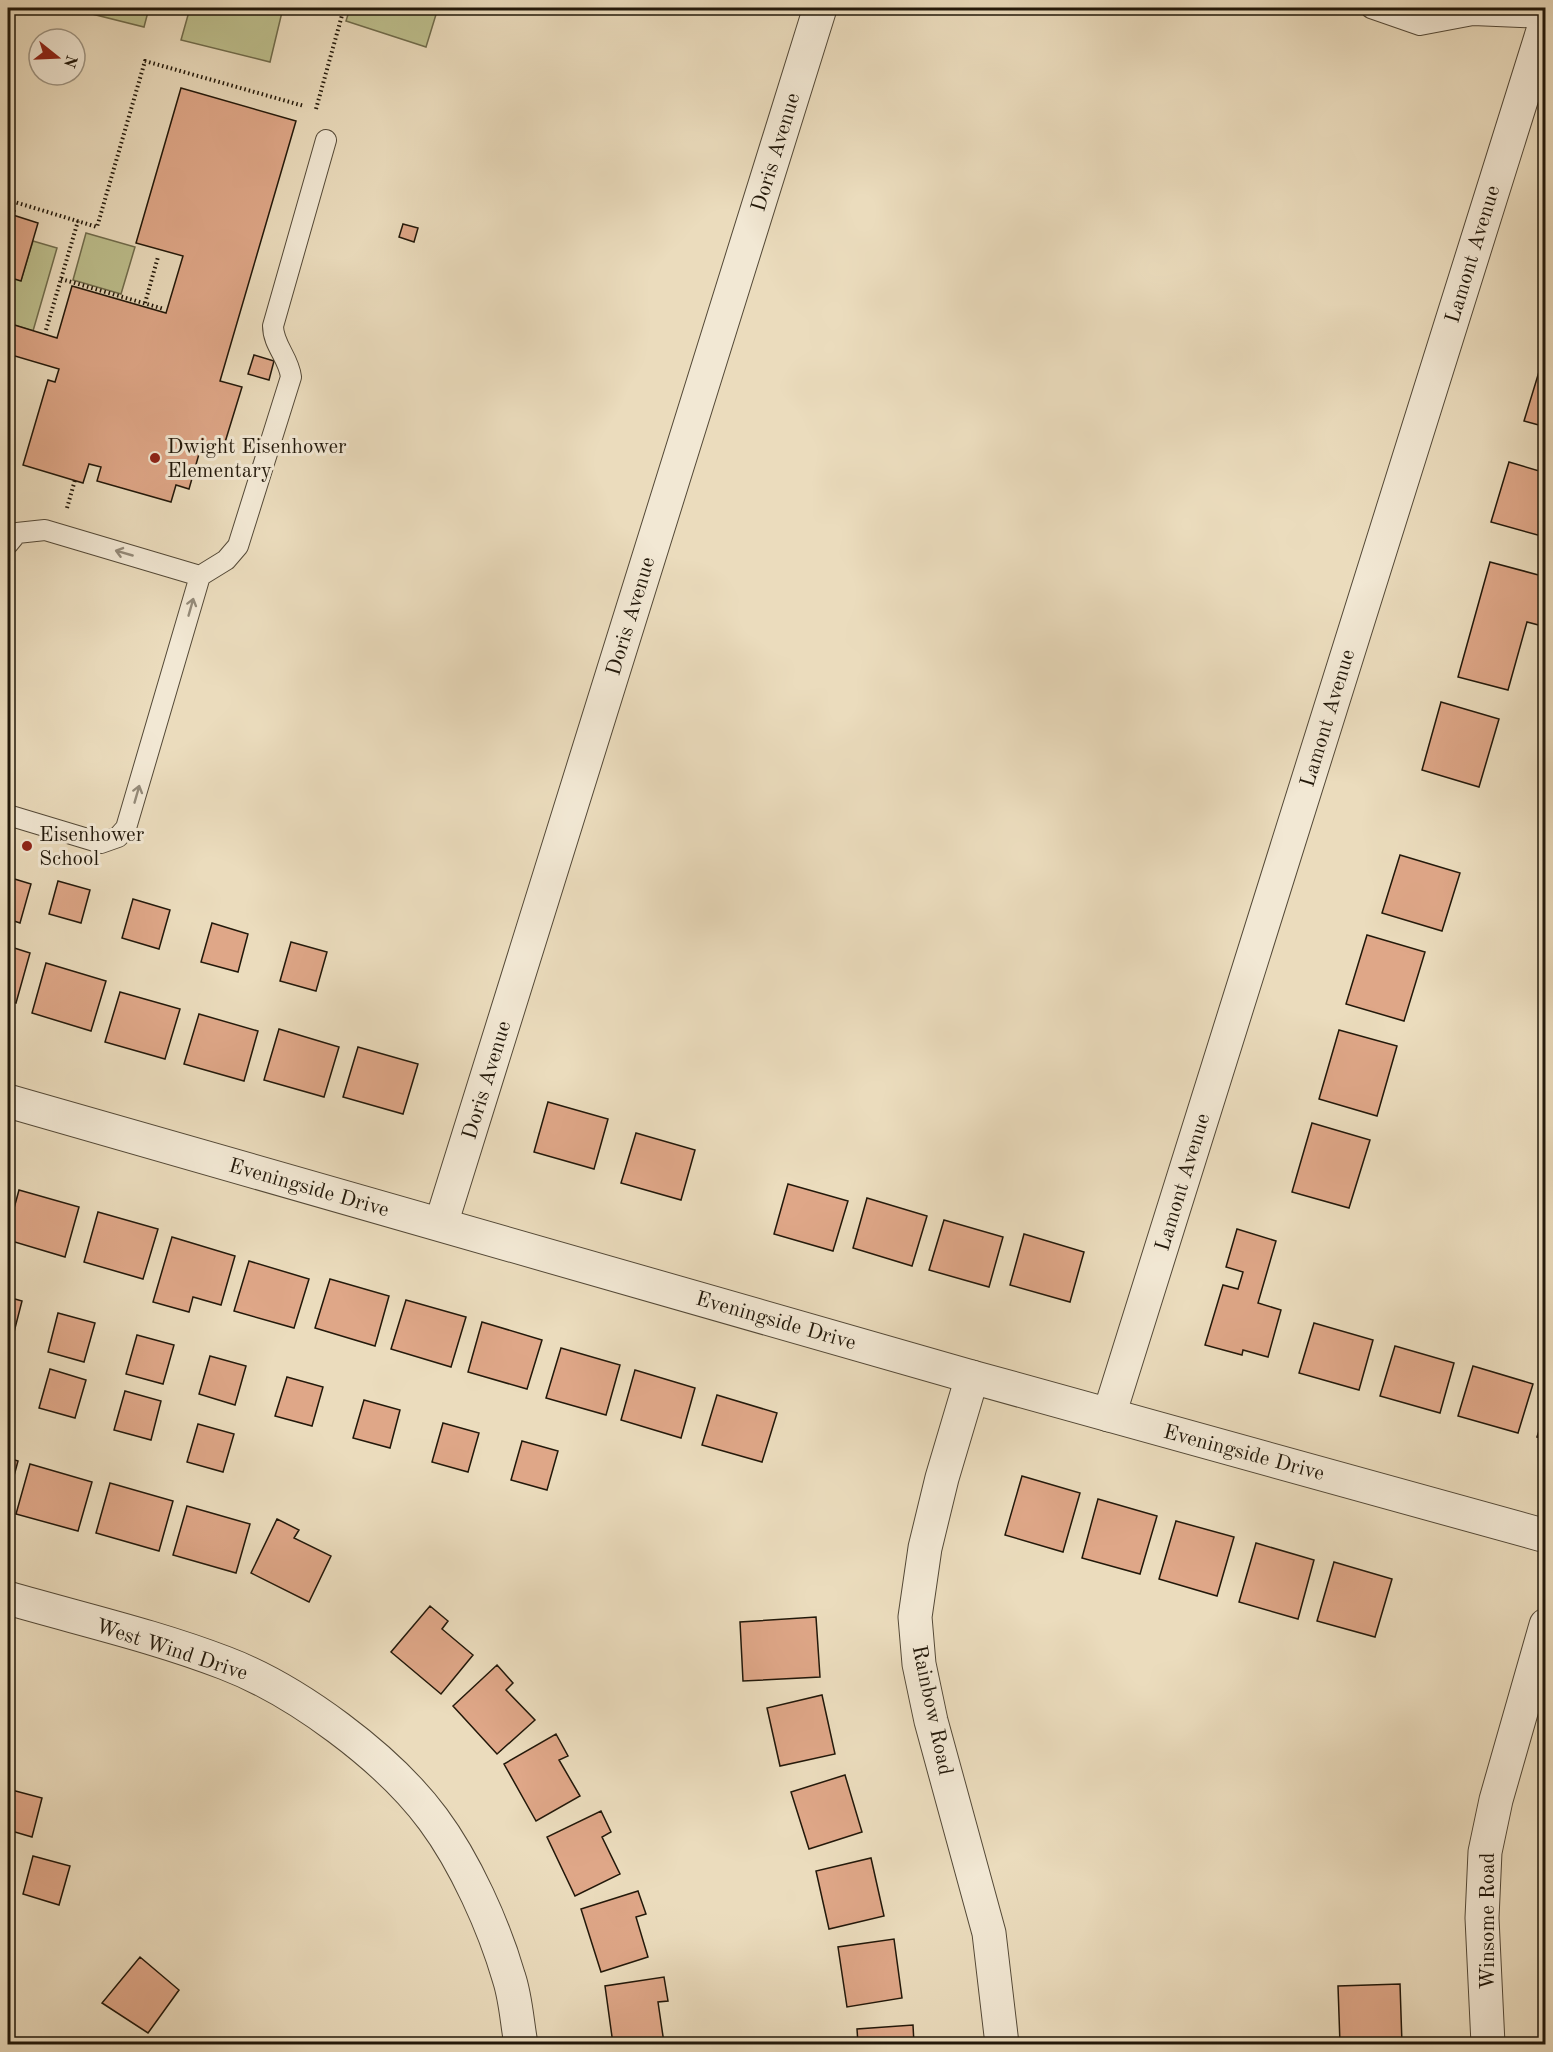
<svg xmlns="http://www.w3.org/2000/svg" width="1553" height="2052" font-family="'Old Standard TT',serif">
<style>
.green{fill:#bdbf8d;stroke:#706c4c;stroke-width:1.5}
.building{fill:#dfa788;stroke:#22180a;stroke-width:1.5}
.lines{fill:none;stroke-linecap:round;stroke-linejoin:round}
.service-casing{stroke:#544937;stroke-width:22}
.minor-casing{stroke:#544937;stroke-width:35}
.tertiary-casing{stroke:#544937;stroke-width:35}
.path{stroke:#22180a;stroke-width:4;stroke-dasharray:1.5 3;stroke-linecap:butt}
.service{stroke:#f2e8d4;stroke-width:20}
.minor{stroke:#f2e8d4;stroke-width:33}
.tertiary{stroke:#f2e8d4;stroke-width:33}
.oneway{stroke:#948a79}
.poi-dot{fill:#8f2418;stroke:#f2e8d4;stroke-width:2}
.labels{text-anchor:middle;stroke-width:6;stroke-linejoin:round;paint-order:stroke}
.street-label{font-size:21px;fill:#22180a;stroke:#f2e8d4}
.poi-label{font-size:21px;fill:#22180a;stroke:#f2e8d4;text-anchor:start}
</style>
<rect width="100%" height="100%" fill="#ebdcbd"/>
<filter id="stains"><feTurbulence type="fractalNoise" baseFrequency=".00333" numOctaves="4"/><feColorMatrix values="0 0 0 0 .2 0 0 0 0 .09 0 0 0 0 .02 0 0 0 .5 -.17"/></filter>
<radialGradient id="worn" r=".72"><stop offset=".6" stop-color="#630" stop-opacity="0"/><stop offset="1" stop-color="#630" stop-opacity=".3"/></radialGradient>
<path class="green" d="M 68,8 L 149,8 L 144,27 Z
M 190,8 L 283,8 L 270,62 L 181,40 Z
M 350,8 L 438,8 L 426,47 L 346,21 Z
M 86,233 L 135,247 L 121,294 L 73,280 Z
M 33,241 L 57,248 L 33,331 L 8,323 L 8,277 L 21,280 Z"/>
<path class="building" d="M 181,88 L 296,121 L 220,381 L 242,387 L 222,452 L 201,447 L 189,489 L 176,485 L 171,502 L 97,481 L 101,467 L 89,464 L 83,483 L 23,465 L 48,380 L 55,382 L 59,369 L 8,354 L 8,323 L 57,338 L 72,286 L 166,313 L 183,256 L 136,243 Z
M 8,209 L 15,211 L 13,215 L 38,223 L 21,281 L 8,277 Z
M 403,224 L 418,228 L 414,242 L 399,237 Z
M 1545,352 L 1546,352 L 1546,427 L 1524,421 Z
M 254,355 L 274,361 L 269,380 L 248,374 Z
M 1509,462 L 1546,473 L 1545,537 L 1491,522 Z
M 1490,562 L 1546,577 L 1546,627 L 1527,622 L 1508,690 L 1458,677 Z
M 1441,702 L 1499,719 L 1479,787 L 1422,770 Z
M 1400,855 L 1460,873 L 1442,931 L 1382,913 Z
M 8,877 L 31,884 L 20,923 L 8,919 Z
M 58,881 L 90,890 L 81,923 L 49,914 Z
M 133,899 L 170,910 L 159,949 L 122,938 Z
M 212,923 L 248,934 L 238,972 L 201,962 Z
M 1367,935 L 1425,952 L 1404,1021 L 1346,1004 Z
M 291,942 L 327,952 L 316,991 L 280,981 Z
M 8,946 L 30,953 L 16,1003 L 8,1000 Z
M 46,963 L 106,981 L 91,1031 L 32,1013 Z
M 120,992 L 180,1009 L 165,1059 L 105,1042 Z
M 199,1014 L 258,1031 L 244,1081 L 184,1064 Z
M 279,1029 L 339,1047 L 324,1097 L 264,1080 Z
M 1339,1030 L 1397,1046 L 1377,1116 L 1319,1099 Z
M 358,1047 L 418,1064 L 403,1114 L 343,1097 Z
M 548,1102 L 608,1119 L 594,1169 L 534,1152 Z
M 1312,1123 L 1370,1140 L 1349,1208 L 1292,1192 Z
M 636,1133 L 695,1150 L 681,1200 L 621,1183 Z
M 788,1184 L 848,1201 L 833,1251 L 774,1234 Z
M 19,1190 L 79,1207 L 65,1257 L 8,1240 L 8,1230 Z
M 867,1198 L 927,1216 L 912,1266 L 853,1248 Z
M 98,1212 L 158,1229 L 143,1279 L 84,1262 Z
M 944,1220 L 1003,1237 L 989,1287 L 929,1270 Z
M 1237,1229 L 1276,1241 L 1258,1303 L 1281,1310 L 1268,1357 L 1243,1350 L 1242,1355 L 1205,1345 L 1223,1285 L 1238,1289 L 1243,1272 L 1226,1267 Z
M 1024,1234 L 1084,1252 L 1070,1302 L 1010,1285 Z
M 172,1237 L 235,1256 L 221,1305 L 193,1297 L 189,1312 L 153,1302 Z
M 249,1261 L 309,1279 L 294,1328 L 234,1311 Z
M 330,1279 L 389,1296 L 375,1346 L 315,1328 Z
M 8,1297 L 22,1301 L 12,1340 L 8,1338 Z
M 406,1300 L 466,1317 L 451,1367 L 391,1349 Z
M 58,1313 L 95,1323 L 84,1362 L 48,1352 Z
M 482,1322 L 542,1340 L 527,1389 L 468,1372 Z
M 1314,1323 L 1373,1340 L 1359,1390 L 1299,1373 Z
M 137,1335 L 174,1345 L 163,1384 L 126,1374 Z
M 1395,1346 L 1454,1363 L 1440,1413 L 1380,1396 Z
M 561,1348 L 620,1365 L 606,1415 L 546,1398 Z
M 210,1356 L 246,1366 L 235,1405 L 199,1394 Z
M 1473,1366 L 1533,1384 L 1518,1433 L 1458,1416 Z
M 50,1369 L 86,1380 L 75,1418 L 39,1408 Z
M 635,1370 L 695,1388 L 681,1438 L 621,1420 Z
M 287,1377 L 323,1387 L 312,1426 L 275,1416 Z
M 125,1391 L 161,1401 L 151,1440 L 114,1430 Z
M 717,1395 L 777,1413 L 762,1462 L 702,1445 Z
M 364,1400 L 400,1410 L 390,1448 L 353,1438 Z
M 1546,1409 L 1546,1440 L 1537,1437 Z
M 443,1423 L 479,1433 L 468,1472 L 432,1462 Z
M 198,1424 L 234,1434 L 223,1472 L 187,1462 Z
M 522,1441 L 558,1451 L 547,1490 L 511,1480 Z
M 8,1458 L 18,1461 L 8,1498 Z
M 30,1464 L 92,1482 L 78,1531 L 16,1514 Z
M 1022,1476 L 1080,1493 L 1063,1552 L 1005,1535 Z
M 110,1483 L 173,1501 L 159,1551 L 96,1533 Z
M 1098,1499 L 1157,1516 L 1140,1574 L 1082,1558 Z
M 187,1506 L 250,1524 L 236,1573 L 173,1555 Z
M 277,1519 L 299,1530 L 294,1538 L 331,1556 L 309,1602 L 251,1573 Z
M 1176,1521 L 1234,1537 L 1217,1596 L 1159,1579 Z
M 1256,1543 L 1314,1560 L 1298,1619 L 1239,1602 Z
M 1334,1562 L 1392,1579 L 1375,1637 L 1317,1621 Z
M 430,1606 L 448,1621 L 442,1629 L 473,1655 L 441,1694 L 391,1652 Z
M 816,1617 L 820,1677 L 743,1681 L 740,1622 Z
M 497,1665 L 513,1683 L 506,1690 L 535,1720 L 497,1754 L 453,1706 Z
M 822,1695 L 835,1754 L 780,1766 L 767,1708 Z
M 556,1734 L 568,1756 L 559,1760 L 580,1796 L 536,1821 L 504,1764 Z
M 845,1775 L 862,1832 L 809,1849 L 791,1792 Z
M 8,1789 L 42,1798 L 32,1837 L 8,1830 Z
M 601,1811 L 611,1832 L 602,1837 L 620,1874 L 575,1896 L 547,1837 Z
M 33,1856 L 70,1866 L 59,1905 L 23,1894 Z
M 871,1858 L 884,1916 L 829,1929 L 816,1871 Z
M 638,1891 L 646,1914 L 636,1917 L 648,1957 L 601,1972 L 581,1909 Z
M 894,1939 L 902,1998 L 847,2007 L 838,1947 Z
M 140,1957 L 179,1990 L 148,2033 L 102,2003 Z
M 664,1977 L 668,2001 L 658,2002 L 664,2043 L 613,2044 L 605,1986 Z
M 1400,1984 L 1402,2044 L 1340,2044 L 1338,1986 Z
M 913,2025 L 914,2044 L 858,2044 L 857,2029 Z"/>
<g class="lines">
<defs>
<path id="service" d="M 1371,8 L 1420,25 L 1473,15 L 1546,18
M 8,544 L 17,533 L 45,530 L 200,576
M 8,815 L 101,843 L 118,837 L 126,828 L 200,576 L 226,560 L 238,546 L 291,377 C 289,358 273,345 273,326 L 326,140"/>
<path id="minor" d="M 441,1224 L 820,8
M 972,1377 L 942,1478 L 925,1548 L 915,1617 L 919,1664 L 931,1721 L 989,1933 L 1002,2044
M 1109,1415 L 1546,21
M 8,1598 C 80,1619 155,1636 225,1663 C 296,1690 387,1757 433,1819 C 465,1862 494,1926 509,1978 C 516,1999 517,2023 521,2044
M 1488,2044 L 1482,1918 L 1485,1852 L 1496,1800 L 1546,1625"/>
<path id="tertiary" d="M 8,1101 L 972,1377 L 1546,1536"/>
</defs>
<use href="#service" class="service-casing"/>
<use href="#minor" class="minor-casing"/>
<use href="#tertiary" class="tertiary-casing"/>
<path class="path" d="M 316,109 L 344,8
M 8,200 L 97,227 L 145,61 L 304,106
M 61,279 L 164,309
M 145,303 L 158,257
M 46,330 L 78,221
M 67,508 L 75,480"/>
<use href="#service" class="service"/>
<use href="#minor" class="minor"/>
<use href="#tertiary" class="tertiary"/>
</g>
<defs><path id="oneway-shaft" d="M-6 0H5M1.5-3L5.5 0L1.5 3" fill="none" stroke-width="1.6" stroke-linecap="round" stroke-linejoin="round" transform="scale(1.5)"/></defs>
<g class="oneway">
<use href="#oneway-shaft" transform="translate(124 553) rotate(-164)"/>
<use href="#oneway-shaft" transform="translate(191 607) rotate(-74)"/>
<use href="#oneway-shaft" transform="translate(137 794) rotate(-74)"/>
</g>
<g class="poi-dot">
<circle cx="155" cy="458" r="6"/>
<circle cx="27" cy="846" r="6"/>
</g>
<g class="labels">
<g class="street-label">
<text transform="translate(775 152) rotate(-73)" y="7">Doris Avenue</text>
<text transform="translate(1472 254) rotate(-73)" y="7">Lamont Avenue</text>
<text transform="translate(630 616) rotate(-73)" y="7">Doris Avenue</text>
<text transform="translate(1327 718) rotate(-73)" y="7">Lamont Avenue</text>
<text transform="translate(486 1080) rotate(-73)" y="7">Doris Avenue</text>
<text transform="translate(1182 1182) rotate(-73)" y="7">Lamont Avenue</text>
<text transform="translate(309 1187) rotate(16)" y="7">Eveningside Drive</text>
<text transform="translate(776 1320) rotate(16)" y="7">Eveningside Drive</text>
<text transform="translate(1244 1452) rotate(15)" y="7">Eveningside Drive</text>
<text transform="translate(172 1649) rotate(18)" y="7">West Wind Drive</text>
<text transform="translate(933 1710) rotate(78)" y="7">Rainbow Road</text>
<text transform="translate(1487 1921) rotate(-90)" y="7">Winsome Road</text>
</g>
<g class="poi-label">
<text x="167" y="453">Dwight Eisenhower<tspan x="167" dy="24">Elementary</tspan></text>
<text x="39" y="841">Eisenhower<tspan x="39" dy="24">School</tspan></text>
</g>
</g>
<rect width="1553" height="2052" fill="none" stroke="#ebdcbd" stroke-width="30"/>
<rect x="9" y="9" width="1535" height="2034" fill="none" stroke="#22180a" stroke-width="3"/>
<rect x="15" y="15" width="1523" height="2022" fill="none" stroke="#22180a" stroke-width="1.5"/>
<g transform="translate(57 57) rotate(108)"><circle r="28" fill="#f2e8d4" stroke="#9f9583" stroke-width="1.5"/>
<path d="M0-4.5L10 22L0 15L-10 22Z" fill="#8f2418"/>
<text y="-9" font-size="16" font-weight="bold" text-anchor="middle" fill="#22180a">N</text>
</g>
<rect width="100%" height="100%" filter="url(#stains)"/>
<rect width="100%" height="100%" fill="url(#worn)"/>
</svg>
